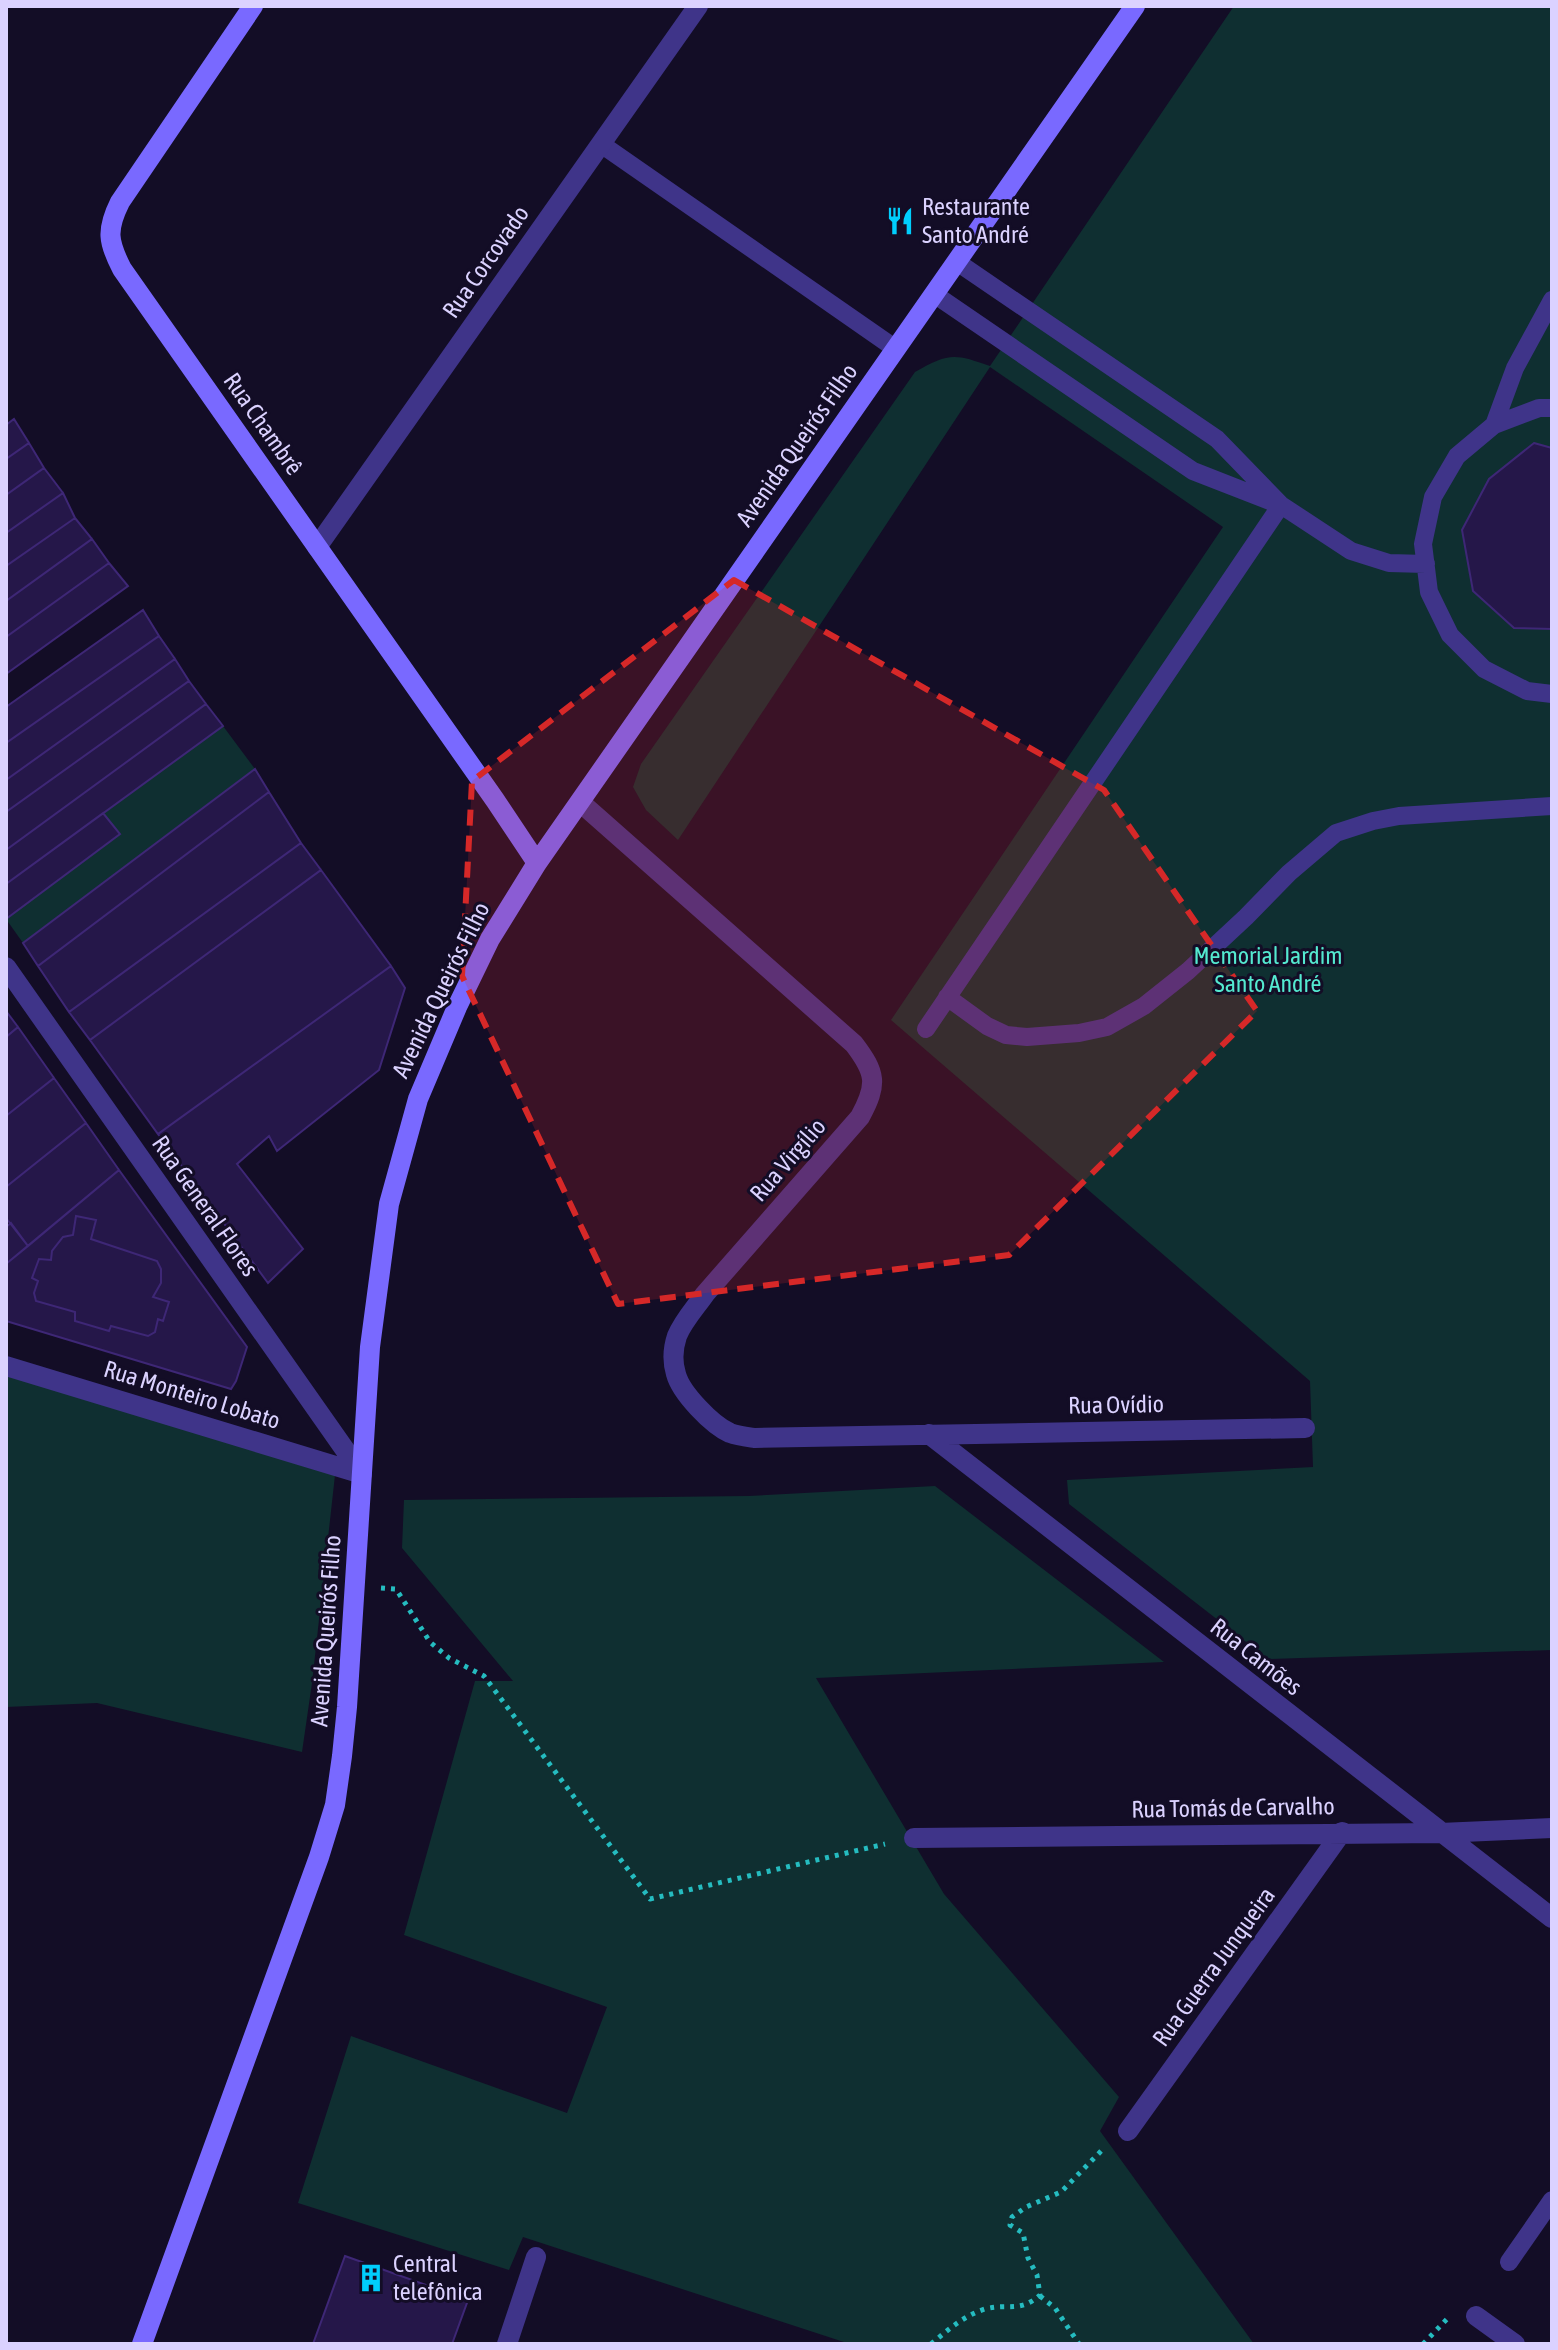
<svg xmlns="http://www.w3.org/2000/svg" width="1558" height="2350" font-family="'Asap Condensed',sans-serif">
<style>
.green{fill:#0f2f31}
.building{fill:#251749;stroke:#3e2776;stroke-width:2}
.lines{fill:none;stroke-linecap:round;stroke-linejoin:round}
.path{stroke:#25bcc0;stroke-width:5;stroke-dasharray:4 6;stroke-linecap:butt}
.lane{stroke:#3f3489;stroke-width:18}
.street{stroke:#3f3489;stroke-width:20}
.secondary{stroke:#7969ff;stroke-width:20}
.marked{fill:#d62828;fill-opacity:0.2;stroke:#d62828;stroke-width:6;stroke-dasharray:16 10;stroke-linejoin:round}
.labels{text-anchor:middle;stroke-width:6;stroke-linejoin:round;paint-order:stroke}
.poi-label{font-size:24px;fill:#dbd2ff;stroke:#130d26;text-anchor:start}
.street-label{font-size:24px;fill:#dbd2ff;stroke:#130d26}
.park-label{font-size:24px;fill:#54e9d0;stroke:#130d26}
</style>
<rect width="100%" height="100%" fill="#130d26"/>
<path class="green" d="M 1234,6 L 1552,6 L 1552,1650 L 1268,1659 L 1069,1504 L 1067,1480 L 1313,1467 L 1310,1381 L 891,1020 L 1223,527 L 990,367 L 678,840 L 646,810 L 633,787 L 641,764 L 915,372 C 948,353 954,353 990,366 Z
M 223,726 L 255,769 L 23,943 L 6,919 L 120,834 L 103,813 Z
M 6,1366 L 336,1466 L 312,1683 L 302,1752 L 97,1703 L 6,1707 Z
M 935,1486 L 1164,1662 L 816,1678 L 944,1894 L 1119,2097 L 1100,2131 L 1254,2344 L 850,2344 L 523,2237 L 509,2270 L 298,2203 L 351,2036 L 567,2113 L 607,2007 L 404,1935 L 475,1681 L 513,1681 L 402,1548 L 404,1500 L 749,1496 Z"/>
<path class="building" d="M 14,419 L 29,443 L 6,459 L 6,425 Z
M 29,443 L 44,468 L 6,495 L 6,459 Z
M 1534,443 L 1552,448 L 1552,629 L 1514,628 L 1473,591 L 1462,530 L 1489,479 Z
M 44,468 L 63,493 L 6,533 L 6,495 Z
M 63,493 L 75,518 L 6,566 L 6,533 Z
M 75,518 L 92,539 L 6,601 L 6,566 Z
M 92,539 L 109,563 L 6,637 L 6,601 Z
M 109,563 L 128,586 L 6,674 L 6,637 Z
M 143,610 L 159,636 L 6,743 L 6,707 Z
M 159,636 L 175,659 L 6,780 L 6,743 Z
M 175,659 L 189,681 L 6,812 L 6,780 Z
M 189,681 L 206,704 L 6,850 L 6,812 Z
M 206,704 L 223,726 L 6,884 L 6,850 Z
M 255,769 L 269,792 L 38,966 L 23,943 Z
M 269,792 L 301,843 L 69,1012 L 38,966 Z
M 103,813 L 120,834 L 6,919 L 6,884 Z
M 301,843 L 321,870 L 90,1040 L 69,1012 Z
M 321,870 L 391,966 L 158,1134 L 90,1040 Z
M 391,966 L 405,988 L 379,1070 L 277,1151 L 269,1136 L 237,1164 L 303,1249 L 268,1283 L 158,1134 Z
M 6,1011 L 18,1027 L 6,1037 Z
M 18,1027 L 54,1078 L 6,1116 L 6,1037 Z
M 54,1078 L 86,1123 L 6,1187 L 6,1116 Z
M 86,1123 L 119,1170 L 28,1246 L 6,1218 L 6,1187 Z
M 119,1170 L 247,1347 L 236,1381 L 231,1389 L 6,1321 L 6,1264 Z
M 76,1216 L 96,1220 L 91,1239 L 157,1261 L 161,1269 L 161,1283 L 153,1297 L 169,1302 L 163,1321 L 158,1319 L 155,1332 L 148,1336 L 111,1326 L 109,1331 L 75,1321 L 75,1312 L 36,1301 L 34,1293 L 38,1281 L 32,1278 L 39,1259 L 51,1260 L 52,1251 L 63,1237 L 73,1235 Z
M 11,1223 L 28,1246 L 6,1264 L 6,1227 Z
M 345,2256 L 468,2300 L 452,2344 L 313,2344 Z"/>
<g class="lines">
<path class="path" d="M 381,1588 L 396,1589 L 430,1642 L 449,1658 L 484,1676 L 650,1899 L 885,1844
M 1040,2296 L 1055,2308 L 1079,2344
M 931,2344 C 948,2330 963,2316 985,2309 C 1008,2303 1020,2313 1040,2295 L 1037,2275 L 1028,2258 L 1023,2233 L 1010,2225 L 1012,2217 L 1026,2207 L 1061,2192 L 1105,2147
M 1423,2344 L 1447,2319"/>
<path class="lane" d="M 601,144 L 896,349
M 957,262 L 1217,439 L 1281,505 L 1351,551 L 1389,563 L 1426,564
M 934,294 L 1193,471 L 1275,503
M 1552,408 L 1539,408 L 1494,425 L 1457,456 L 1433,497 L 1423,544 L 1429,592 L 1450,635 L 1484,669 L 1527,691 L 1552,694
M 1494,425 L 1515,368 L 1552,300
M 947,997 L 987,1026 L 1006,1035 L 1027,1037 L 1079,1033 L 1107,1027 L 1144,1006 L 1188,971 L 1246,917 L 1289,873 L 1336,833 L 1373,821 L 1399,816 L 1552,806
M 926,1029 L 1281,505
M 1509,2262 L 1552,2200"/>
<path class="street" d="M 317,547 L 698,6
M 580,802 L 854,1044 C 876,1073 878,1084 860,1117 L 705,1294 C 696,1307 683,1321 677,1336 C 673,1348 672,1361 676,1374 C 681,1393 712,1425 730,1433 C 738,1436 748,1437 755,1438 L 1305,1428
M 6,967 L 362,1474
M 6,1366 L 362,1474
M 929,1434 L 1552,1918
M 914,1838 L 1440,1833 L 1552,1828
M 1128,2131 L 1342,1832
M 1476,2316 L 1515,2344
M 507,2344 L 536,2257"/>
<path class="secondary" d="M 253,6 L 120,202 C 106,230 108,242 122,269 L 495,800 L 537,863
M 142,2344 L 319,1857 L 335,1805 L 342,1756 L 347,1707 L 370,1347 L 389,1204 L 418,1099 L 457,1007 L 490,939 L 537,863 L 1135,6"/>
</g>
<path class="marked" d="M 734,580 L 1104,790 L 1257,1011 L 1009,1255 L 618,1304 L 462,976 L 472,781 Z"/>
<defs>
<symbol id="restaurant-bare" viewBox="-9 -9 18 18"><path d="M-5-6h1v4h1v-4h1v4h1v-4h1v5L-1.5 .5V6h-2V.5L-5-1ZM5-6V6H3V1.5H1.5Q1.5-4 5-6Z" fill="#00cefd" stroke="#130d26" stroke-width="2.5" paint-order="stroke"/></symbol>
<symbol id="building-bare" viewBox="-9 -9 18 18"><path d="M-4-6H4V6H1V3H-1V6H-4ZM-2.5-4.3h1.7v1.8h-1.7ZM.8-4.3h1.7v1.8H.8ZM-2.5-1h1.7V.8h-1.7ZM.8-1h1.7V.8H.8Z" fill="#00cefd" stroke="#130d26" stroke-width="2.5" paint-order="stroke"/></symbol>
</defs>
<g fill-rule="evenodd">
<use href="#restaurant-bare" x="880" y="201" width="40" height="40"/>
<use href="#building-bare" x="351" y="2258" width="40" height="40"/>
</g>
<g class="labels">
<g class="poi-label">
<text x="922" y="215">Restaurante<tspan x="922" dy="28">Santo André</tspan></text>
<text x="393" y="2272">Central<tspan x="393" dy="28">telefônica</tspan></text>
</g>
<g class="street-label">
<text transform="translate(486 262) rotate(-55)" y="8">Rua Corcovado</text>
<text transform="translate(263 424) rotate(55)" y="8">Rua Chambrê</text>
<text transform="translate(797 445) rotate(-55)" y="8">Avenida Queirós Filho</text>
<text transform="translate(441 990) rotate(-64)" y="8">Avenida Queirós Filho</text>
<text transform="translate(788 1160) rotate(-49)" y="8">Rua Virgílio</text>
<text transform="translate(205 1206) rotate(55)" y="8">Rua General Flores</text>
<text transform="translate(192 1395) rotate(17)" y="8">Rua Monteiro Lobato</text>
<text transform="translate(1116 1405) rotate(-1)" y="8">Rua Ovídio</text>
<text transform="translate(326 1631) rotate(-86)" y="8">Avenida Queirós Filho</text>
<text transform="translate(1256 1657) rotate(38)" y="8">Rua Camões</text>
<text transform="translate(1233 1808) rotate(-1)" y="8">Rua Tomás de Carvalho</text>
<text transform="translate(1214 1967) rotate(-54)" y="8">Rua Guerra Junqueira</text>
</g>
<g class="park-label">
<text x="1268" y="964">Memorial Jardim<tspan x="1268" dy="28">Santo André</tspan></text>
</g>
</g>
<rect width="1558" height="2350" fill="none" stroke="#dbd2ff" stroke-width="16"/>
</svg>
